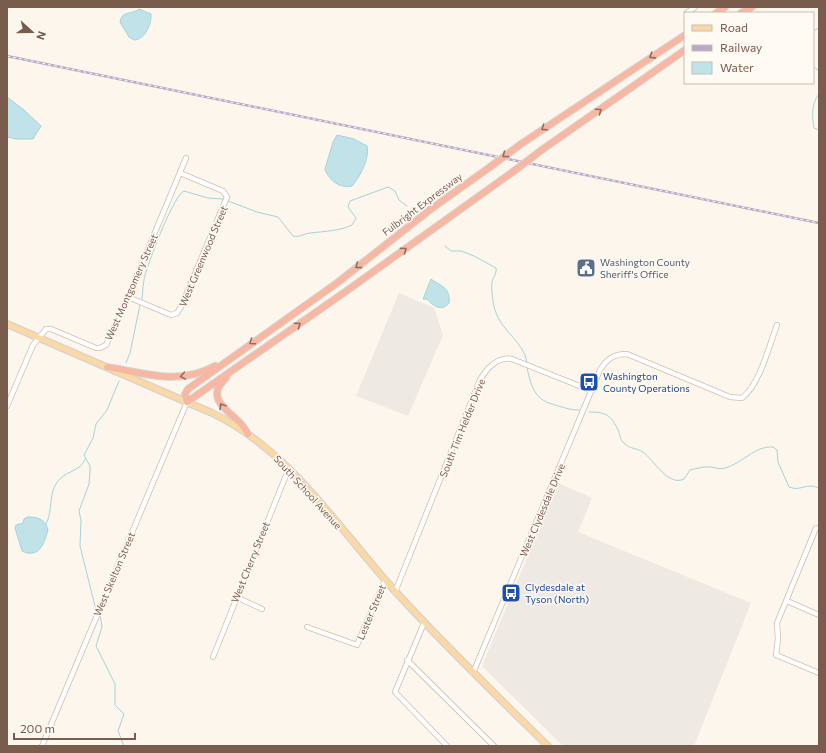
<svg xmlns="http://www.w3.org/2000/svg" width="826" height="753" font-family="Commissioner,sans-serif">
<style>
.industrial{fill:#efe9e4}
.water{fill:#bfe3e8;stroke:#a5d3da}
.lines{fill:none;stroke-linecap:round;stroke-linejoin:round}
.stream{stroke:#a5d3da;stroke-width:1}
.minor-casing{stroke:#d1beb0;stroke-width:6}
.major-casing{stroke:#dad1cd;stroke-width:8}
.highway-casing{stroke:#dad1cd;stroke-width:8}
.minor{stroke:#fff;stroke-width:4.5}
.major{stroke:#fbd9a5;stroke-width:5.5}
.highway{stroke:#f7b7a3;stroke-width:6}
.rail-casing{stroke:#b9a8c9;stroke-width:2.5}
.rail{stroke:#fffaf3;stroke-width:1;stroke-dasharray:3;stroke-linecap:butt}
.highway-bridge-casing{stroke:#dad1cd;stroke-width:8;stroke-linecap:butt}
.highway-bridge{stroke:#f7b7a3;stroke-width:6}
.oneway{stroke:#936e5e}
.labels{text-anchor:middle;stroke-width:3;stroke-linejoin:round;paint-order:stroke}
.street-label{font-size:10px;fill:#7a5c4d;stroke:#fffaf3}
.service-label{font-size:10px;fill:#4e5e75;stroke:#fffaf3;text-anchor:start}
.transit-label{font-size:10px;fill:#164399;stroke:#fffaf3;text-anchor:start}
</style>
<rect width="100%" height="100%" fill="#fdf6ec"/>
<path class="industrial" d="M 399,293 L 434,308 L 443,335 L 408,416 L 356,396 Z
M 558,483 L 592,498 L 578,532 L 751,603 L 694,746 L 563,746 L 482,666 Z"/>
<path class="water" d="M 139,9 L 151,14 C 152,23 145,40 134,40 L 129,37 L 120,22 C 122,10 132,15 139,9 Z
M 7,97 L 24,110 L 41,126 L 33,139 L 16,139 L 7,137 Z
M 337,135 L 354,139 L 367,146 C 370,158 360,177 352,186 C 341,189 329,181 325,169 L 333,142 Z
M 431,279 C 440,286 451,287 449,303 C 442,312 433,306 427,299 L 423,299 Z
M 27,517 C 37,517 45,518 48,530 C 44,544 39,559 22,551 L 15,528 L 16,525 L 23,523 L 24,519 Z"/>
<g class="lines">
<path class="stream" d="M 813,31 L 819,28
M 813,66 L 819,71
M 819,94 C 811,104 812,116 814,128 L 819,130
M 228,201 L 257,212 L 278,217 L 293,236 C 299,238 305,233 311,233 C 326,231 339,231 352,225 L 356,218 L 348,207 L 350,201 L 388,187 L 395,191 L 399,200 L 407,206
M 445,246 L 451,251 L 461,251 L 474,256 L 496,268 C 497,274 493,277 492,282 C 491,287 493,306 495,310 C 501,331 524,342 527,362
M 142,299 C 143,290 143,280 146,272 C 150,258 174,195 184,191 L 208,198 L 223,199
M 126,363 L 130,353 L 140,305
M 527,368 C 531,385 534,399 552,404 C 562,407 569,410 579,410
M 589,412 C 607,412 611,415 619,432 C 620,436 620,440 624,443 C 629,449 637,448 643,452 C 653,459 668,487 684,479 L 690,470 C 695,469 701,467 706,467 C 713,466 718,470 725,468 C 743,463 754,446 773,447 L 777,450 L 778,462 L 789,487 C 801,492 805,482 819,488
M 46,524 C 54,509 47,490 61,478 C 68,471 82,470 85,459
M 96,610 L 80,546 L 81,520 L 79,511 L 89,484 L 90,471 L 90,466 L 84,455 L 93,438 L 96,424 L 107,410 L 119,381
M 100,614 L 102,627 L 96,646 L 115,684 L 115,705 L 124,714 L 118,731 L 124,746"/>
<defs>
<path id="minor" d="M 687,13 L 695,7
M 128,297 L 171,315 L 177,313 L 181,307 L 227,197 L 223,191 L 180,173
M 7,406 L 33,345 L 46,329 L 51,329 L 96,348 L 100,348 L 106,345 L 128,297 L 186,158
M 816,528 L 777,623 L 778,639 L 776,655 L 819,673
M 395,592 L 479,382 C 485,370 497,356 512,359 L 592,391
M 236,597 L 262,609
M 787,601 L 819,615
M 424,623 L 395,692 L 447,746
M 307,627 L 357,645 L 385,580
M 213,657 L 289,468
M 407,660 L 494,746
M 473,673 L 600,370 C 607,359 613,354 627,354 L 730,397 L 742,398 C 760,384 769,346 777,325
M 42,746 L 187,402"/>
<path id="major" d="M 7,324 L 212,413 C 290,450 338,528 395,591 C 444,645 496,695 548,746"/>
<path id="highway" d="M 716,13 L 725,7
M 741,13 L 752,7
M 521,144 L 685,35
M 543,149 L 685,50
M 490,167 L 431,209 L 337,283 L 188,389 L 185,394 L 187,402 L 345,292 L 514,171
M 107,367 C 144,373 179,386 215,366
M 226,378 C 207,395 222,407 236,419 C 241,423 245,429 248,434"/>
</defs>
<use href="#minor" class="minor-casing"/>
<use href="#major" class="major-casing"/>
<use href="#highway" class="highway-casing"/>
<use href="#minor" class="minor"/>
<use href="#major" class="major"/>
<use href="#highway" class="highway"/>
<defs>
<path id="rail" d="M 7,56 L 819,223"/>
</defs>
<use href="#rail" class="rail-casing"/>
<use href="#rail" class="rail"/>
<defs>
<path id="highway-bridge" d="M 490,167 L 521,144
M 514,171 L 543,149"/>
</defs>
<use href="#highway-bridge" class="highway-bridge-casing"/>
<use href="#highway-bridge" class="highway-bridge"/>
</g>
<defs><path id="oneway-chevron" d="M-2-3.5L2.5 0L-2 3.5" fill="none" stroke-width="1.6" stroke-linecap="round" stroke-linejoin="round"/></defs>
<g class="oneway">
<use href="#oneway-chevron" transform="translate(652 56) rotate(147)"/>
<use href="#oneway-chevron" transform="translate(599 111) rotate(-35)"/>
<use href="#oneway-chevron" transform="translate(544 128) rotate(146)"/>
<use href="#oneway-chevron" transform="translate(505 155) rotate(144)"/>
<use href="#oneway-chevron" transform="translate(404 250) rotate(-36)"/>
<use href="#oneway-chevron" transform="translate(358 266) rotate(143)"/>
<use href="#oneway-chevron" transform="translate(298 325) rotate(-35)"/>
<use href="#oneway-chevron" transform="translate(252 342) rotate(145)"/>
<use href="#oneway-chevron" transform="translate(183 376) rotate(170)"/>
<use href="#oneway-chevron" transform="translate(222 406) rotate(-122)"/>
</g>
<defs>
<symbol id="civic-square" viewBox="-11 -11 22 22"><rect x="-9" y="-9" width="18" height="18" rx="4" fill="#5c6f8a" stroke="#fffaf3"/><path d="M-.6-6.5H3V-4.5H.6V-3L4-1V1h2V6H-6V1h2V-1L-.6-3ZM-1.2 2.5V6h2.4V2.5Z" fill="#fff"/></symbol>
<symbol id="bus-square" viewBox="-11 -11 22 22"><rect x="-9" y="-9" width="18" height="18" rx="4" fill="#1a4fb4" stroke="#fffaf3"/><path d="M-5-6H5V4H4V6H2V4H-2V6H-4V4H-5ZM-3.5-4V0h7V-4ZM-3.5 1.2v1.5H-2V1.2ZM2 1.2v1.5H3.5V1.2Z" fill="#fff"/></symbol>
</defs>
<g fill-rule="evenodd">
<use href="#civic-square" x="575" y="257" width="22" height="22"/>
<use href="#bus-square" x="578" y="371" width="22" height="22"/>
<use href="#bus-square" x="500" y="582" width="22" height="22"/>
</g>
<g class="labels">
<g class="street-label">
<text transform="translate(422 204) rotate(-37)" y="4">Fulbright Expressway</text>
<text transform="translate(203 256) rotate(-67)" y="4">West Greenwood Street</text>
<text transform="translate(131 287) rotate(-66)" y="4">West Montgomery Street</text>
<text transform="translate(462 428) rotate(-68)" y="4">South Tim Helder Drive</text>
<text transform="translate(308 492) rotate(48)" y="4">South School Avenue</text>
<text transform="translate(542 510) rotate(-67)" y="4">West Clydesdale Drive</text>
<text transform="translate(250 562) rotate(-68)" y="4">West Cherry Street</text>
<text transform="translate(114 574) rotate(-67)" y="4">West Skelton Street</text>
<text transform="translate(371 612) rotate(-67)" y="4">Lester Street</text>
</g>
<g class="service-label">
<text x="600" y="266">Washington County<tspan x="600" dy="12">Sheriff's Office</tspan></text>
</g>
<g class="transit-label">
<text x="603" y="380">Washington<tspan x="603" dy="12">County Operations</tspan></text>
<text x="525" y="591">Clydesdale at<tspan x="525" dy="12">Tyson (North)</tspan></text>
</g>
</g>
<rect width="826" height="753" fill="none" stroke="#7a5c4d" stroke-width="16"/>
<rect x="684" y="12" width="130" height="72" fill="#fffaf3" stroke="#cabbb1"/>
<rect x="692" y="25" width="20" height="6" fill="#fbd9a5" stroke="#cabbb1"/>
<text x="720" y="32" font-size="12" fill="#7a5c4d">Road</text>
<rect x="692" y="45" width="20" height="6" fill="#b9a8c9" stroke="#cabbb1"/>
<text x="720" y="52" font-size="12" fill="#7a5c4d">Railway</text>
<rect x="692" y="62" width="20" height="12" fill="#bfe3e8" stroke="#cabbb1"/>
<text x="720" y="72" font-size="12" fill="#7a5c4d">Water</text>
<g transform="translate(32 32) rotate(111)" stroke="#fffaf3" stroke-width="3" paint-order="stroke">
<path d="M0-3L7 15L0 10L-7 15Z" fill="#7a5c4d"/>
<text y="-6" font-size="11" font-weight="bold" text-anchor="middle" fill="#7a5c4d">N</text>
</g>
<path d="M14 733v6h121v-6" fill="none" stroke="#7a5c4d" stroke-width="2"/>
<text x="20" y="733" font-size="12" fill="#7a5c4d" stroke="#fffaf3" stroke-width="3" paint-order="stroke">200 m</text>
</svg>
